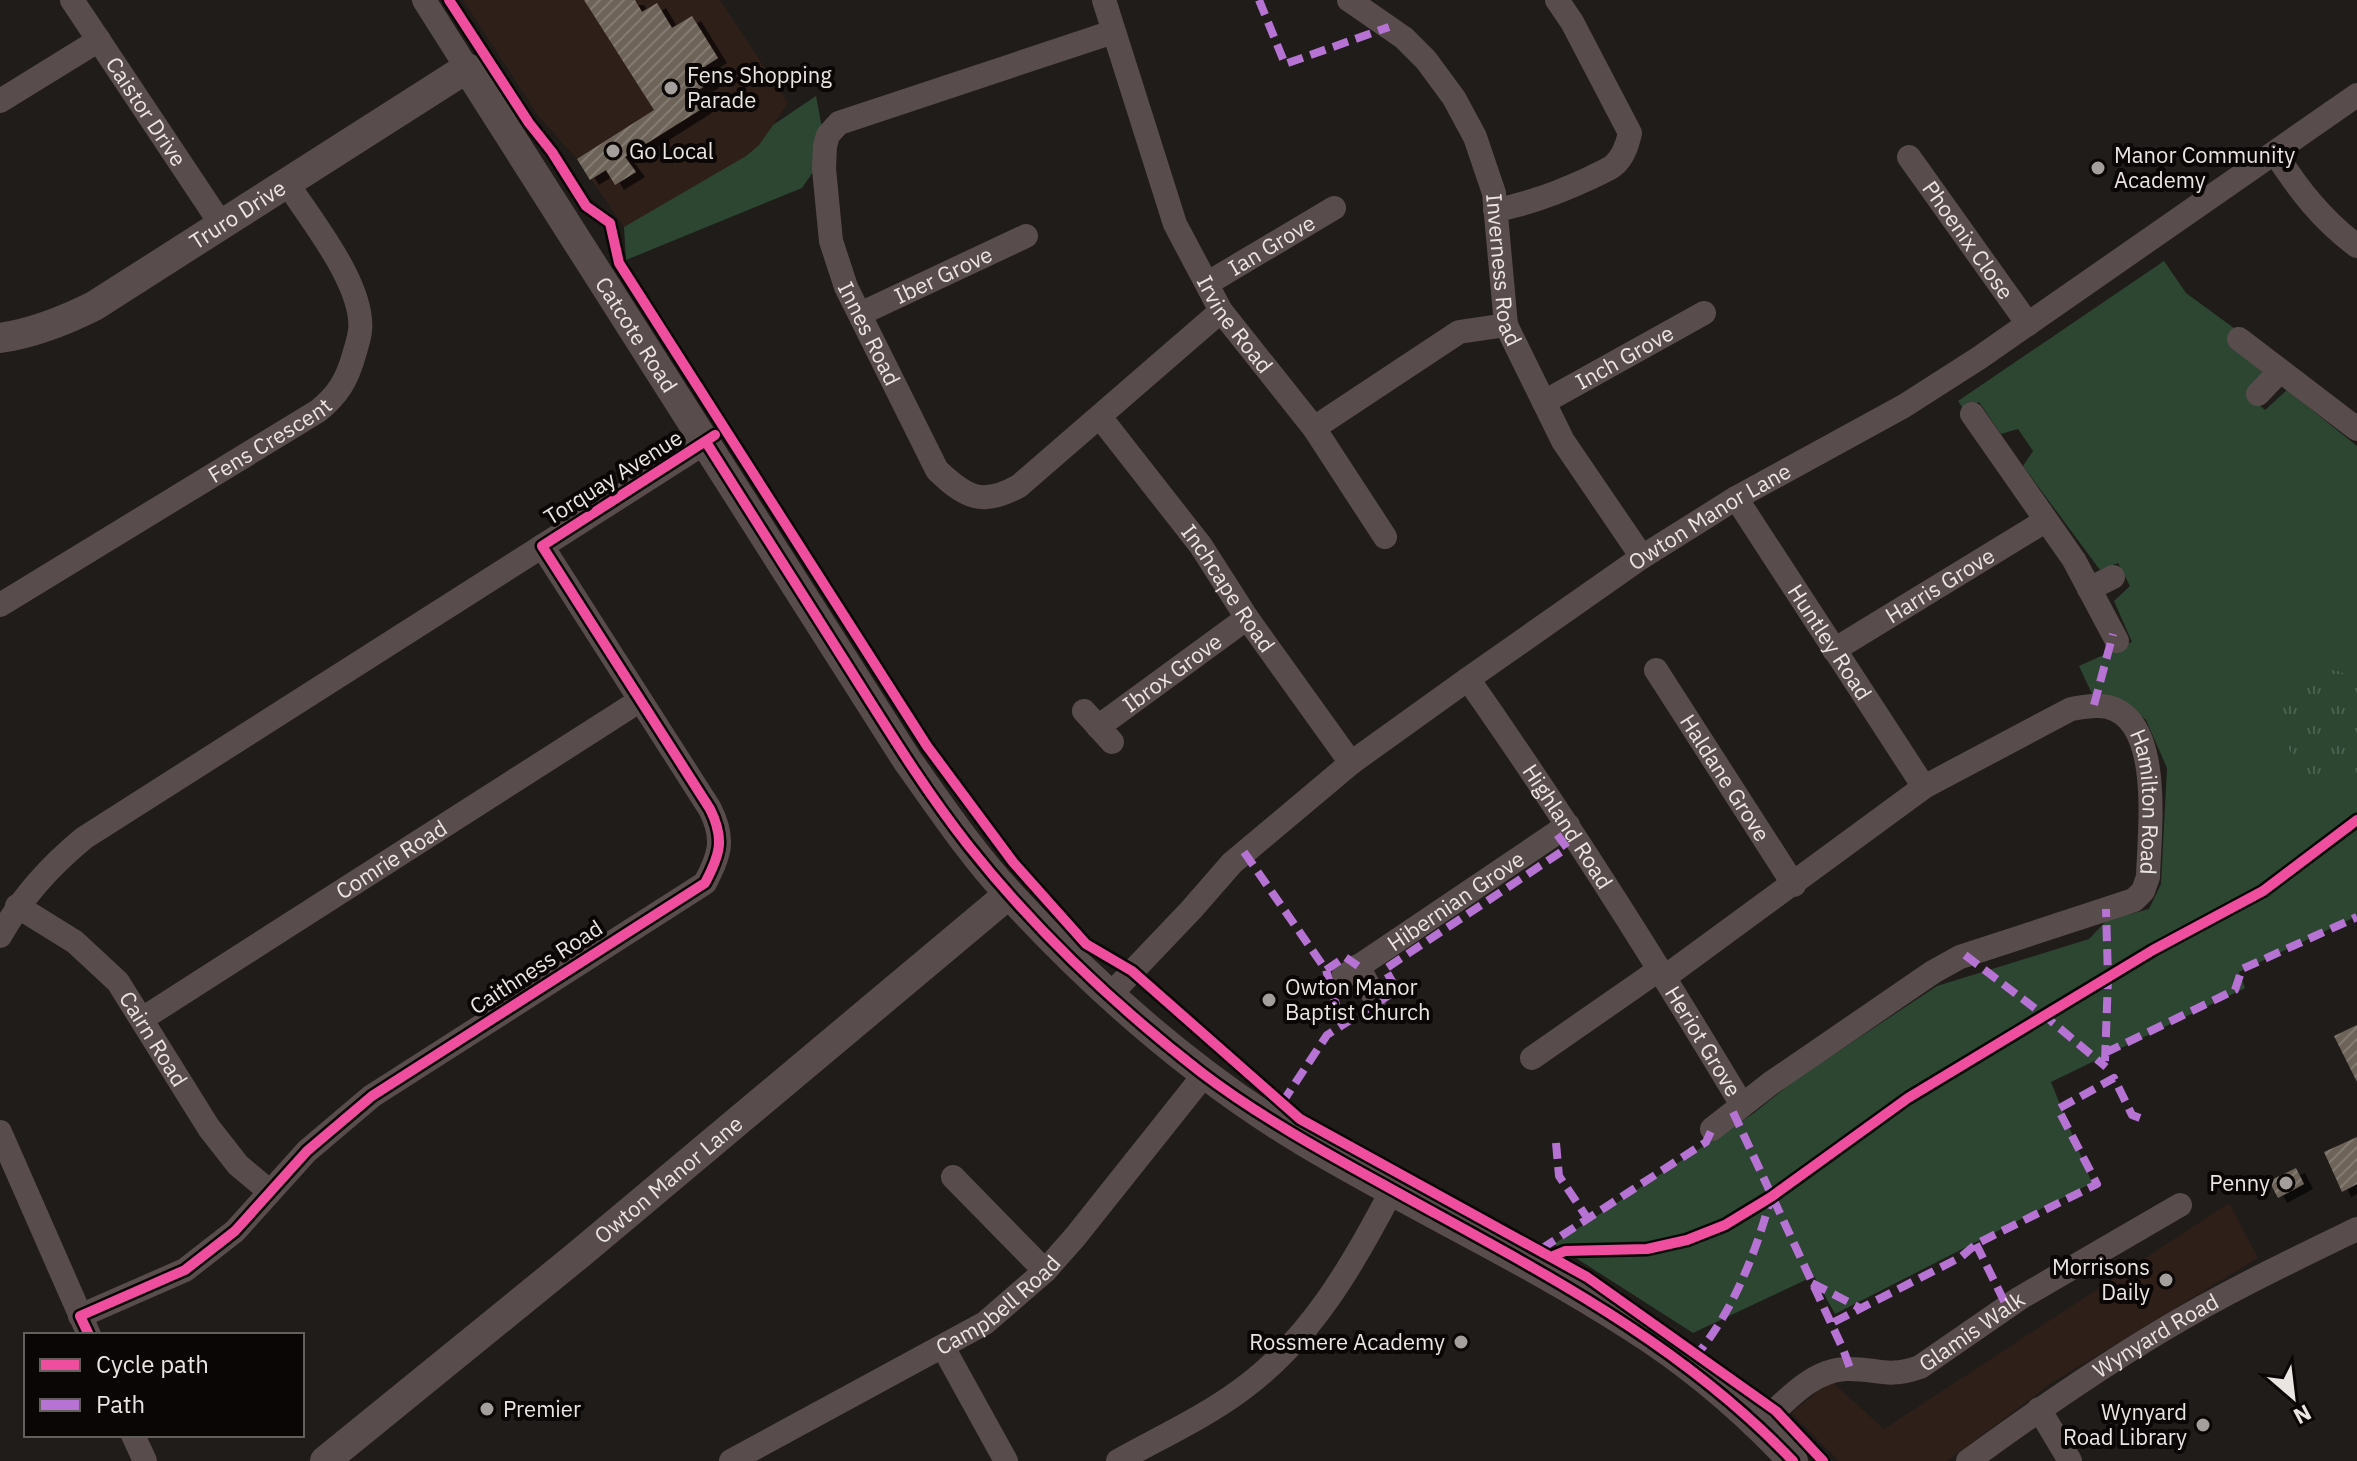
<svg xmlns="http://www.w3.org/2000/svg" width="2357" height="1461" font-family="'IBM Plex Sans',sans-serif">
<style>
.commercial{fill:#2f1f19}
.green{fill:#2c4632}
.park{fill:url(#park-tufts)}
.building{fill:url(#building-hatch);filter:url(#shadow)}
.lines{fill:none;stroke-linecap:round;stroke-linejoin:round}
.minor{stroke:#594c4c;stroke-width:24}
.tertiary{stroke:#594c4c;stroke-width:30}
.quiet{stroke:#b673d3;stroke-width:8;stroke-dasharray:16 8;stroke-linecap:butt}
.cycleway-casing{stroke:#090605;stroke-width:15}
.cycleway{stroke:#ef4d9e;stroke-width:10}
.poi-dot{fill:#a49f9c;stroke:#090605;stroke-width:3}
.labels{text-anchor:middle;stroke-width:8;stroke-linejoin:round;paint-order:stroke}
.poi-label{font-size:22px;fill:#ebe5e2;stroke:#090605;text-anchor:start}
.street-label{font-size:22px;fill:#ebe5e2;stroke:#090605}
</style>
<defs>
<pattern id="park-tufts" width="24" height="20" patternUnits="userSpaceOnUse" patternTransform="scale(2)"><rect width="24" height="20" fill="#2c4632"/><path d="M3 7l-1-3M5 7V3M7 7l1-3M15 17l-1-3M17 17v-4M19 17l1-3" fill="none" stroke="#4b614f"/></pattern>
<pattern id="building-hatch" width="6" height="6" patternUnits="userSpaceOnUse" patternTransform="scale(2)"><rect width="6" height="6" fill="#6e6459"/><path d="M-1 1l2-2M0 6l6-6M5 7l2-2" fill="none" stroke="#837a71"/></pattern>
<filter id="shadow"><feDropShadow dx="9" dy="5" stdDeviation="0" flood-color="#0009"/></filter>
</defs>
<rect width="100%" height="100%" fill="#201c19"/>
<path class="commercial" d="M 463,0 L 720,0 L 788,103 L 759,145 L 746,156 L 624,227 L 577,159 L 539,117 Z
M 2229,1203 L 2258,1258 L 2053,1382 L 1947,1461 L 1839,1461 L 1791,1413 L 1831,1381 L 1884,1429 Z"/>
<path class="green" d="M 816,96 L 822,128 L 817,166 L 802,188 L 626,260 L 624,227 L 746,156 L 759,145 L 773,125 Z
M 2164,261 L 2186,293 L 2238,331 L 2266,375 L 2251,398 L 2265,410 L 2287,390 L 2357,446 L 2357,916 L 2239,972 L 2245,988 L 2051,1082 L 2092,1183 L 1835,1314 L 1814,1276 L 1693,1333 L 1554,1244 L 1754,1113 L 1795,1080 L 1937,986 L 2089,939 L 2107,920 L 2149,909 L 2161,884 L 2167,768 L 2146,720 L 2122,700 L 2092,694 L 2079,666 L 2132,642 L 2114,601 L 2130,586 L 2118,563 L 2100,570 L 2023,466 L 2033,451 L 2018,429 L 2001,434 L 1979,402 L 1964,410 L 1958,401 Z"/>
<path class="park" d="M 2335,670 L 2357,678 L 2357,773 L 2307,785 L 2275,721 C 2289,680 2290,673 2335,670 Z"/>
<path class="building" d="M 584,0 L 635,0 L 642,12 L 657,3 L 672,28 L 692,16 L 718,58 L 701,69 L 710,83 L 693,93 L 703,108 L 625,157 L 636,172 L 615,185 L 606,170 L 590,180 L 577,159 L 654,110 Z
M 2357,1025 L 2357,1082 L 2334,1036 Z
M 2357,1137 L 2357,1184 L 2342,1192 L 2324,1152 Z
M 2296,1168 L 2304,1184 L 2278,1198 L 2269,1181 Z"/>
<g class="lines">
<g class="minor">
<path id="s1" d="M 72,0 L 221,224"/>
<path d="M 424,0 L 467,68"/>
<path id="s2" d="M 1104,0 L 1175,224 L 1221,311 L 1314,428 L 1459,332 L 1506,325"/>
<path id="s3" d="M 1349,0 L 1404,38 L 1426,60 L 1454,98 L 1475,137 L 1494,193 L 1506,325 L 1563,441 L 1642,557"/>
<path id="s4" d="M 1113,32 L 839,123 L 828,135 L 825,146 L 824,169 L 831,241 L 846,287 L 937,470 C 965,497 982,507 1019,486 L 1221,311"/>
<path d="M 0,101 L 99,40"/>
<path d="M 2275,153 C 2299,190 2322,220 2357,246"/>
<path id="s5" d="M 1909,157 L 2028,324"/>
<path d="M 1495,210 C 1529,204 1558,193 1590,178 C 1597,174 1606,171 1613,166 C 1623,158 1627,146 1630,133 L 1572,22 L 1557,0"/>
<path id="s6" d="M 1208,283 L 1334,208"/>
<path id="s7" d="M 860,314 L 1026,236"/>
<path d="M 2239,339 L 2357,429"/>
<path d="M 2258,394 L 2280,371"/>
<path id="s8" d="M 1544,402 L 1704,313"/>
<path d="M 1972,414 L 2074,560 L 2117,641"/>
<path id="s9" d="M 1100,417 L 1201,546 L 1247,618 L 1351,763"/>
<path d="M 1314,428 L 1385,537"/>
<path id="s10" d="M 1736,498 L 1924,787"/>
<path d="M 2089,589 L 2113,577"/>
<path id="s11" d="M 0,605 L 318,411 C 338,395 347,380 354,355 C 356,348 359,339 360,331 C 365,286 311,220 287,183"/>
<path id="s12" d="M 1834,650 L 2045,521"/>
<path id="s13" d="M 1656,670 L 1794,885"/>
<path id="s14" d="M 1468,679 C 1565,817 1655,960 1742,1105"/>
<path d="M 1084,711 L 1112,742"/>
<path id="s15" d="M 1098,727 L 1247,618"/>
<path id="s16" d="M 17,906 L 75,942 L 118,982 L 209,1128 L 238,1165 L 269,1191"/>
<path d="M 0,936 C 23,896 49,867 84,838 L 706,442"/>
<path d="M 1358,966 L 1375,998"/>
<path id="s17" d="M 1343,977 L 1568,825"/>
<path id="s18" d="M 1665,977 L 1924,787 L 2071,709 C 2084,707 2095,704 2108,707 C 2164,721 2149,834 2148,877 L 2143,891 L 2134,900 L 1960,957 L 1933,972 L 1771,1083 L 1712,1129"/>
<path id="s19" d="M 1109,996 L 1191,910 L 1232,863 L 1351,763 L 1468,679 L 1642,557 L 1736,498 L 1904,406 L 1979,358 L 2357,95"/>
<path id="s20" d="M 142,1019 L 639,701"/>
<path d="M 1532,1058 L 1660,969"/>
<path d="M 0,1132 L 89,1335"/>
<path d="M 953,1177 L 1045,1271"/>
<path d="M 80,1316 L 185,1270 L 235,1231 L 307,1151 L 372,1096 L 705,883 C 720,855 725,839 710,809 L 542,546"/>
<path d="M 943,1347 L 1006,1461"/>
<path d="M 2039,1409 L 2070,1461"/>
<path id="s21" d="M 1759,1426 C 1784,1403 1811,1370 1846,1369 C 1877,1368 1886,1379 1920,1367 L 2020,1298 L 2180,1205"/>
<path d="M 133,1435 L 145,1461"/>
<path id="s22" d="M 731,1461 L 985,1323 L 1045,1271 L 1075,1237 L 1204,1075"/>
<path d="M 1118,1461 C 1159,1438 1203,1418 1241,1390 C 1310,1340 1353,1265 1392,1190"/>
<path id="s23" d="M 1968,1461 C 2031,1415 2094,1371 2161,1331 C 2224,1293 2291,1261 2357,1229"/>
</g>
<g class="tertiary">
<path id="s24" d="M 0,338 C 34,333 64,321 94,306 L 467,68 L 907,760 C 940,806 971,853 1010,895 C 1097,990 1194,1075 1305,1142 C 1412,1206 1526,1258 1631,1326 C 1690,1363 1745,1410 1793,1461"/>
<path id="s25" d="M 325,1461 L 577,1256 L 1009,894"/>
</g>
<path class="quiet" d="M 1259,0 L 1285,64 L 1389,27
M 2094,705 L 2113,634
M 1244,852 L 1326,970 L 1342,1025
M 1965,955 L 2045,1016 L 2106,1067
M 1326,970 L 1345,957 L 1358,966
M 2105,1053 L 2235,990 L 2242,969 L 2357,917
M 2105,1061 L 2108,978 L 2106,909
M 1282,1103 L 1327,1035 L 1397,990 L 1385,969 L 1567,848 L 1556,833
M 1733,1112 L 1843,1349 L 1850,1368
M 1556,1143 L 1559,1176 L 1588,1219
M 1976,1244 L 2007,1307
M 1541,1249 L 1706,1142 L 1712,1129
M 1812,1283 L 1860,1308
M 1834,1322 L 1961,1257 L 1976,1244 L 2097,1184 L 2058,1109 L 2114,1078 L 2132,1115 L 2140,1118
M 1694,1358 C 1732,1314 1756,1253 1771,1197"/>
<defs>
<path id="cycleway" d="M 449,0 L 529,123 L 552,152 L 586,206 L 610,223 L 619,263 L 927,746 L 1013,862 L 1086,944 L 1132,971 L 1300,1119 L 1587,1277 L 1776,1411 L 1823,1461
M 706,442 C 754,517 801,593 849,668 C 887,728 924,789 968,845 C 1035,930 1117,1007 1202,1073 C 1259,1116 1322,1151 1384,1185 C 1531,1267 1675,1337 1793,1461
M 1553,1256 L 1565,1251 L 1647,1249 L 1687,1240 L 1725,1225 L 1771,1197 L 1908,1098 L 2153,950 L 2263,891 L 2357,820
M 89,1335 L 80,1316 L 185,1270 L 235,1231 L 307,1151 L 372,1096 L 705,883 C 720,855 725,839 710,809 L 542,546 L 715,435"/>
</defs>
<use href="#cycleway" class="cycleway-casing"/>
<use href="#cycleway" class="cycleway"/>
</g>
<g class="poi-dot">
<circle cx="671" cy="88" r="8"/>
<circle cx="613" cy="151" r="8"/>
<circle cx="2098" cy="168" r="8"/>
<circle cx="1269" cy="1000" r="8"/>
<circle cx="2286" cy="1183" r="8"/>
<circle cx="2166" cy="1280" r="8"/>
<circle cx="1461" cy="1342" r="8"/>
<circle cx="487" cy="1409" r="8"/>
<circle cx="2203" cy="1425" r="8"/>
</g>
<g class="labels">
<g class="poi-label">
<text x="687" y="83">Fens Shopping<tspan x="687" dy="25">Parade</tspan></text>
<text x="629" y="159">Go Local</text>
<text x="2114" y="163">Manor Community<tspan x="2114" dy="25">Academy</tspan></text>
<text x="1285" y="995">Owton Manor<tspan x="1285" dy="25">Baptist Church</tspan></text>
<text x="2270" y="1191" text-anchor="end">Penny</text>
<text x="2150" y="1275" text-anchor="end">Morrisons<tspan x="2150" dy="25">Daily</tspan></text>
<text x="1445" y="1350" text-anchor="end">Rossmere Academy</text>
<text x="503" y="1417">Premier</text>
<text x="2187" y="1420" text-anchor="end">Wynyard<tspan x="2187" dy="25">Road Library</tspan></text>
</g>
<g class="street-label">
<text dy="8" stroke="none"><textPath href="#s1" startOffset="134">Caistor Drive</textPath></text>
<text dy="8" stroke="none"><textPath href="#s24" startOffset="270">Truro Drive</textPath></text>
<text dy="8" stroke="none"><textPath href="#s5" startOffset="102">Phoenix Close</textPath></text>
<text dy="8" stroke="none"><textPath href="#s6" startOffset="74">Ian Grove</textPath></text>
<text dy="8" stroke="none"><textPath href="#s3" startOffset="326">Inverness Road</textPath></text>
<text dy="8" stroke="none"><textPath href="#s7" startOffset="92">Iber Grove</textPath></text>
<text dy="8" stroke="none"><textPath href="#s2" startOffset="352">Irvine Road</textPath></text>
<text dy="8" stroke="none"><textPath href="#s4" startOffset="512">Innes Road</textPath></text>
<text dy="8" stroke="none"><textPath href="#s24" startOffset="858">Catcote Road</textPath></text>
<text dy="8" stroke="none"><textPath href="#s8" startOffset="92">Inch Grove</textPath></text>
<text dy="8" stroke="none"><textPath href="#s11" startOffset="316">Fens Crescent</textPath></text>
<text transform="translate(613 477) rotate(-32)" y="8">Torquay Avenue</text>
<text dy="8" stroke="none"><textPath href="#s19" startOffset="772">Owton Manor Lane</textPath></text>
<text dy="8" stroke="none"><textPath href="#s12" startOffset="124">Harris Grove</textPath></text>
<text dy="8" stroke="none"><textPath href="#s9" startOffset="214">Inchcape Road</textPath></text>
<text dy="8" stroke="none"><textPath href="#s10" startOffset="172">Huntley Road</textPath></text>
<text dy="8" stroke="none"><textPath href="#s15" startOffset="92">Ibrox Grove</textPath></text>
<text dy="8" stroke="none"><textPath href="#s13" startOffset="128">Haldane Grove</textPath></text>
<text dy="8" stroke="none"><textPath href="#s18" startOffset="636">Hamilton Road</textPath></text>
<text dy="8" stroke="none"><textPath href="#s14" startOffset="178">Highland Road</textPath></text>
<text dy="8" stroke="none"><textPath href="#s20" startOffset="296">Comrie Road</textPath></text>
<text dy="8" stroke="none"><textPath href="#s17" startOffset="136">Hibernian Grove</textPath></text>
<text transform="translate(536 967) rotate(-33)" y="8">Caithness Road</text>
<text dy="8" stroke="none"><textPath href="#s16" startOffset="194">Cairn Road</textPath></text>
<text dy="8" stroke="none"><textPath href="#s14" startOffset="432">Heriot Grove</textPath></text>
<text dy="8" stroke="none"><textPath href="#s25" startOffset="444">Owton Manor Lane</textPath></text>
<text dy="8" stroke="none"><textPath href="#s22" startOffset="310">Campbell Road</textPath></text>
<text dy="8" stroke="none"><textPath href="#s21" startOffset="244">Glamis Walk</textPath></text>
<text dy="8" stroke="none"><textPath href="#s23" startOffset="226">Wynyard Road</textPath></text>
</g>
</g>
<rect x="24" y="1333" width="280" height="104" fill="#090605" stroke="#635f5d" stroke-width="2"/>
<rect x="40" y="1359" width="40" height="12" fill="#ef4d9e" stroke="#635f5d" stroke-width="2"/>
<text x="96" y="1373" font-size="24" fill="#ebe5e2">Cycle path</text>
<rect x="40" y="1399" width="40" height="12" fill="#b673d3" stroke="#635f5d" stroke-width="2"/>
<text x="96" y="1413" font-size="24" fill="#ebe5e2">Path</text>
<g transform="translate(2293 1397) rotate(152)" stroke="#090605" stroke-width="6" paint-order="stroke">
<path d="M0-6L14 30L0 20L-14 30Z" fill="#ebe5e2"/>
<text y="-12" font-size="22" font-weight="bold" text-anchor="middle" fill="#ebe5e2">N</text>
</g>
</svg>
